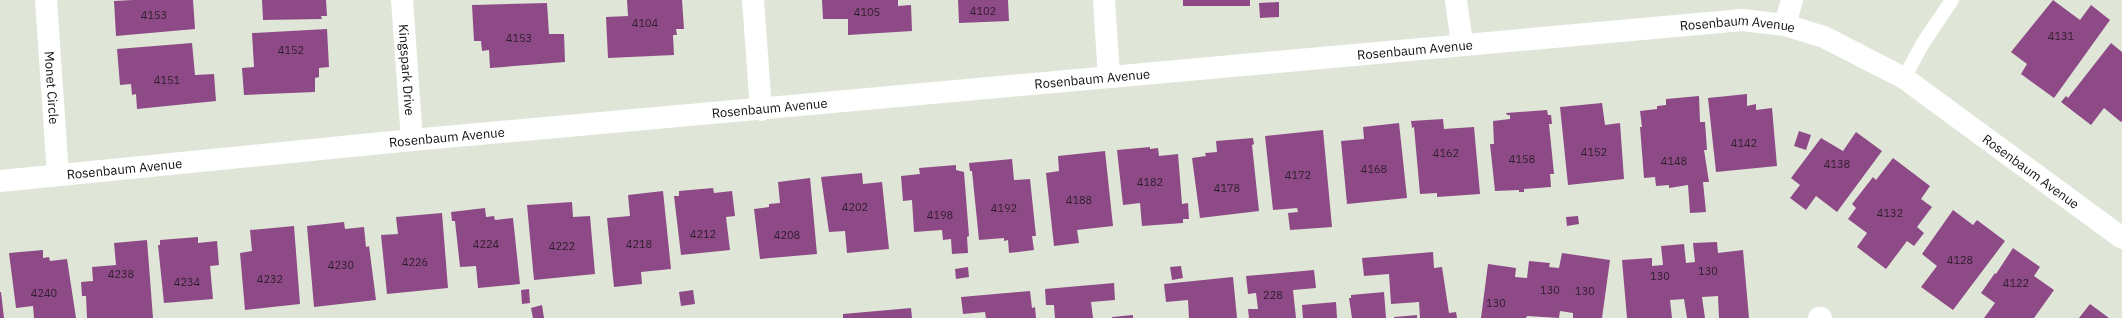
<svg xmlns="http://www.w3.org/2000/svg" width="2122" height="318" font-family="'IBM Plex Sans',sans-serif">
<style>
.building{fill:#8e4a87}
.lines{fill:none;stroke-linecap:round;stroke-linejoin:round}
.lane{stroke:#fff;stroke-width:14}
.street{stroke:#fff;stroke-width:22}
.labels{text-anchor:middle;stroke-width:3;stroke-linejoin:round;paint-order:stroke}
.number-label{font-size:11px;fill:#2e1e2b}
.street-label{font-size:13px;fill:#0e100c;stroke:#dfe6d7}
</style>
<rect width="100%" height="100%" fill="#dfe6d7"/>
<path class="building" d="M 133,0 L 193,0 L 195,29 L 116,36 L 114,1 Z
M 262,0 L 326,0 L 327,16 L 321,16 L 322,19 L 263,20 Z
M 627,0 L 682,0 L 684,29 L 676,29 L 677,35 L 673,35 L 674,55 L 608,58 L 606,17 L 628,16 Z
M 822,0 L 898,0 L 898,6 L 911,5 L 912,31 L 848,35 L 848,19 L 823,19 Z
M 958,0 L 1008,0 L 1009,21 L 959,23 Z
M 1183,0 L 1250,0 L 1250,6 L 1183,6 Z
M 2053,0 L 2080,20 L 2091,5 L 2110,20 L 2054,98 L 2021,74 L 2027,64 L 2011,52 Z
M 1279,2 L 1279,17 L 1260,18 L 1259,3 Z
M 547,3 L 549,34 L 564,34 L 565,62 L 490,68 L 489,50 L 482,51 L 481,41 L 474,41 L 472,5 Z
M 327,29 L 329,67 L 319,68 L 319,77 L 315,78 L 315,92 L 244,95 L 242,68 L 254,67 L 252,33 Z
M 192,43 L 195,75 L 214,74 L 216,101 L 137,109 L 136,94 L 132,95 L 131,84 L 120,85 L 117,49 Z
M 2111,43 L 2122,52 L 2122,121 L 2121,122 L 2104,108 L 2091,125 L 2061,102 L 2066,96 L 2068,98 Z
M 1747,94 L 1747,106 L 1756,104 L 1756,110 L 1772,108 L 1777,166 L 1716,172 L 1708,98 Z
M 1699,96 L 1700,122 L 1705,122 L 1707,150 L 1704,150 L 1709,182 L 1703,182 L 1706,212 L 1690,213 L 1688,185 L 1669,188 L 1669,185 L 1656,186 L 1655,177 L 1644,178 L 1640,127 L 1642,127 L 1640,111 L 1657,109 L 1657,106 L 1666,105 L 1666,99 Z
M 1602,103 L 1605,125 L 1620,123 L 1624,179 L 1568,185 L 1560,107 Z
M 1547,110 L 1548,115 L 1551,115 L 1552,124 L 1549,124 L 1554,174 L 1550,174 L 1551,187 L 1524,189 L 1524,192 L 1519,192 L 1519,190 L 1495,191 L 1490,144 L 1494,144 L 1493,121 L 1510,119 L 1510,115 L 1507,115 L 1506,113 Z
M 1443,119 L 1444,129 L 1474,127 L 1480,194 L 1437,197 L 1437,193 L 1420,194 L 1414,127 L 1412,128 L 1411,121 Z
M 1399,123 L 1407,198 L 1347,204 L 1341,141 L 1364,139 L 1363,127 Z
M 1323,130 L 1332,227 L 1290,230 L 1288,213 L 1298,212 L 1297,208 L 1273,210 L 1265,136 Z
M 1799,131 L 1811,135 L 1806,150 L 1794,146 Z
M 1856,132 L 1882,151 L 1837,212 L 1816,196 L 1806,210 L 1790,198 L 1800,185 L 1791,178 L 1821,138 L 1843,151 Z
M 1253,138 L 1254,144 L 1252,145 L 1259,211 L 1200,218 L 1192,158 L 1206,156 L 1205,153 L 1217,152 L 1216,141 Z
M 1150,147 L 1150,149 L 1158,148 L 1159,156 L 1178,154 L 1182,204 L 1188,203 L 1189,219 L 1183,219 L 1183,223 L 1142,226 L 1140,203 L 1123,205 L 1117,150 Z
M 1105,151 L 1113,226 L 1077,230 L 1079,243 L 1054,246 L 1046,173 L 1059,171 L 1058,156 Z
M 1893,158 L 1930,186 L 1921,199 L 1932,207 L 1917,227 L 1924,233 L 1914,246 L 1907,241 L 1886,269 L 1857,247 L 1867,233 L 1848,219 L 1856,208 L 1852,204 L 1873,177 L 1876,180 Z
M 1012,159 L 1014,180 L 1030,179 L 1036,236 L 1032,236 L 1034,250 L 1009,253 L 1008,240 L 1004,241 L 1004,238 L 979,240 L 972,171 L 970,171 L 969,163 Z
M 956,165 L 956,170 L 964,172 L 969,236 L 967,237 L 968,253 L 952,254 L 951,239 L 943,240 L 942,230 L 914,232 L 912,200 L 903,201 L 901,176 L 920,174 L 919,168 Z
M 862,173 L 863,184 L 882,182 L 889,249 L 847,253 L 845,231 L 829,232 L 821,177 Z
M 810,178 L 817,254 L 760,259 L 754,209 L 769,207 L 769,204 L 780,203 L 778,182 Z
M 713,188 L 714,193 L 732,191 L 735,216 L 726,217 L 730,250 L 681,255 L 674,196 L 679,196 L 679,191 Z
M 663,191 L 671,269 L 641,272 L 642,284 L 614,287 L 607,218 L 630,216 L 628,195 Z
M 572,202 L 573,217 L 590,216 L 595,274 L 534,280 L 527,205 Z
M 485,208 L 486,217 L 494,216 L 495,220 L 513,218 L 520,284 L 478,288 L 476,266 L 460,267 L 455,221 L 452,221 L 451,212 Z
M 1953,210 L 1973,225 L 1977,220 L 2005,241 L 1953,310 L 1921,287 L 1937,266 L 1922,254 Z
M 442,213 L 448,288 L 387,294 L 381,235 L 398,234 L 396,217 Z
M 1578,216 L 1579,224 L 1567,226 L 1566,217 Z
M 344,222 L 345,229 L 364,227 L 366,247 L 369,246 L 376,300 L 314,307 L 307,226 Z
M 294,226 L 300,304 L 245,310 L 240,253 L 252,251 L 250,230 Z
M 198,237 L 198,243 L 217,241 L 219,265 L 210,266 L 213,299 L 164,303 L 158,245 L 160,245 L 160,240 Z
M 147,240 L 153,318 L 87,318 L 86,296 L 82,296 L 81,282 L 93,281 L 92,267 L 116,265 L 114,243 Z
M 1717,242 L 1718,253 L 1743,250 L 1749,318 L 1719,318 L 1718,296 L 1702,297 L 1705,318 L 1687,318 L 1684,299 L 1670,300 L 1672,318 L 1627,318 L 1622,260 L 1652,258 L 1652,266 L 1663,265 L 1661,246 L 1684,244 L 1686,263 L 1695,262 L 1693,243 Z
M 2013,248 L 2040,267 L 2034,276 L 2054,290 L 2034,318 L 1984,318 L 1995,303 L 1981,293 L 1995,273 L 1996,274 Z
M 43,250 L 43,258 L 49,257 L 50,261 L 67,259 L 76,318 L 34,318 L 33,306 L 16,308 L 9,253 Z
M 1433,252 L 1434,268 L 1442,267 L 1449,313 L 1456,312 L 1457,318 L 1420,318 L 1419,302 L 1391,304 L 1389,274 L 1364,276 L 1362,258 Z
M 1562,253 L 1610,260 L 1602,318 L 1573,318 L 1573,313 L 1560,311 L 1559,318 L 1527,316 L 1526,318 L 1481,318 L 1488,264 L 1516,268 L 1515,277 L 1527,278 L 1529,261 L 1550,263 L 1549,267 L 1559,268 Z
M 1181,266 L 1183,278 L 1172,280 L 1170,267 Z
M 968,267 L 969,277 L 956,279 L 955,269 Z
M 1314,270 L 1316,288 L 1293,290 L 1296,318 L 1249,318 L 1248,309 L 1258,309 L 1256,293 L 1248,294 L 1246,276 Z
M 1233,277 L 1237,318 L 1189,318 L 1188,300 L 1166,302 L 1164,284 Z
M 1114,283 L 1115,300 L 1091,302 L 1093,318 L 1055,318 L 1054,305 L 1046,305 L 1045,289 Z
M 529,289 L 530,303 L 522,304 L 521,290 Z
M 693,290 L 695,304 L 681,306 L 679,292 Z
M 1030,291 L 1032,308 L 1035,307 L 1036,318 L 986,318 L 985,312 L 963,314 L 961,297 Z
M 0,292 L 1,292 L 4,318 L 0,318 Z
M 1384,292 L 1386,318 L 1352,318 L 1349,298 L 1351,298 L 1351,295 Z
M 1336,302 L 1337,318 L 1303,318 L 1302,305 Z
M 2090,304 L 2109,318 L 2079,318 Z
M 542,305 L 544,318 L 533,318 L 531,308 Z
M 911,308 L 912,318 L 843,318 L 843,314 Z
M 1133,315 L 1133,318 L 1112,318 L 1112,317 Z
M 1417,315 L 1417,318 L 1394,318 L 1394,317 Z"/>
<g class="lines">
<path class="lane" d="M 1904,78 L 1923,43 L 1952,0"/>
<g class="street">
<path id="s1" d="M 46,0 L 58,175"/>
<path id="s2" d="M 402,0 L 412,140"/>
<path d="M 753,0 L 761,110"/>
<path d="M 1104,0 L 1109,77"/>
<path d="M 1456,0 L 1462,44"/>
<path d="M 1785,25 L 1792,0"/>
<path id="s3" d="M 0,181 L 412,140 L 1742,20 L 1785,25 L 1824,37 L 1904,78 L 2122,238"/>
<path d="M 1819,318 L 1821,318"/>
</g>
</g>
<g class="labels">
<g class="number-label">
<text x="983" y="15">4102</text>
<text x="867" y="16">4105</text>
<text x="154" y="19">4153</text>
<text x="645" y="27">4104</text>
<text x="2061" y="40">4131</text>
<text x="519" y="42">4153</text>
<text x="291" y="54">4152</text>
<text x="167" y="84">4151</text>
<text x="1744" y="147">4142</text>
<text x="1594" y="156">4152</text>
<text x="1446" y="157">4162</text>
<text x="1522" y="163">4158</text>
<text x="1674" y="165">4148</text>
<text x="1837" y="168">4138</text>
<text x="1374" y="173">4168</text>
<text x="1298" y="179">4172</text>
<text x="1150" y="186">4182</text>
<text x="1227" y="192">4178</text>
<text x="1079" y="204">4188</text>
<text x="855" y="211">4202</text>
<text x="1004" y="212">4192</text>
<text x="1890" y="217">4132</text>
<text x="940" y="219">4198</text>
<text x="703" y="238">4212</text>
<text x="787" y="239">4208</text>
<text x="486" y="248">4224</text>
<text x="639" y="248">4218</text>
<text x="562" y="250">4222</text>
<text x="1960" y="264">4128</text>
<text x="415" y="266">4226</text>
<text x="341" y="269">4230</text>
<text x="1708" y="275">130</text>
<text x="121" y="278">4238</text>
<text x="1660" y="280">130</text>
<text x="270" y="283">4232</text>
<text x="187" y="286">4234</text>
<text x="2016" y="287">4122</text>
<text x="1550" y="294">130</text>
<text x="1585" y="295">130</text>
<text x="44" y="297">4240</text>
<text x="1273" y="299">228</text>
<text x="1496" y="307">130</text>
</g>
<g class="street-label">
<text dy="5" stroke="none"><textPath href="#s3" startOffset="1745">Rosenbaum Avenue</textPath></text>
<text dy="5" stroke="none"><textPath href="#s3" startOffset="1421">Rosenbaum Avenue</textPath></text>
<text dy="5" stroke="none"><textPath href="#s2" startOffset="70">Kingspark Drive</textPath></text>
<text dy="5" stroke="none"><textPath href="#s3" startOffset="1097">Rosenbaum Avenue</textPath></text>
<text dy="5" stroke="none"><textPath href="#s1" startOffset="88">Monet Circle</textPath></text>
<text dy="5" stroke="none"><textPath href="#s3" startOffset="773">Rosenbaum Avenue</textPath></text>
<text dy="5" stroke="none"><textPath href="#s3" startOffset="449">Rosenbaum Avenue</textPath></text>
<text dy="5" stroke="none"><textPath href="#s3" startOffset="125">Rosenbaum Avenue</textPath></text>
<text dy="5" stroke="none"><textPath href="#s3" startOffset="2081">Rosenbaum Avenue</textPath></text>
</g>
</g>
</svg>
